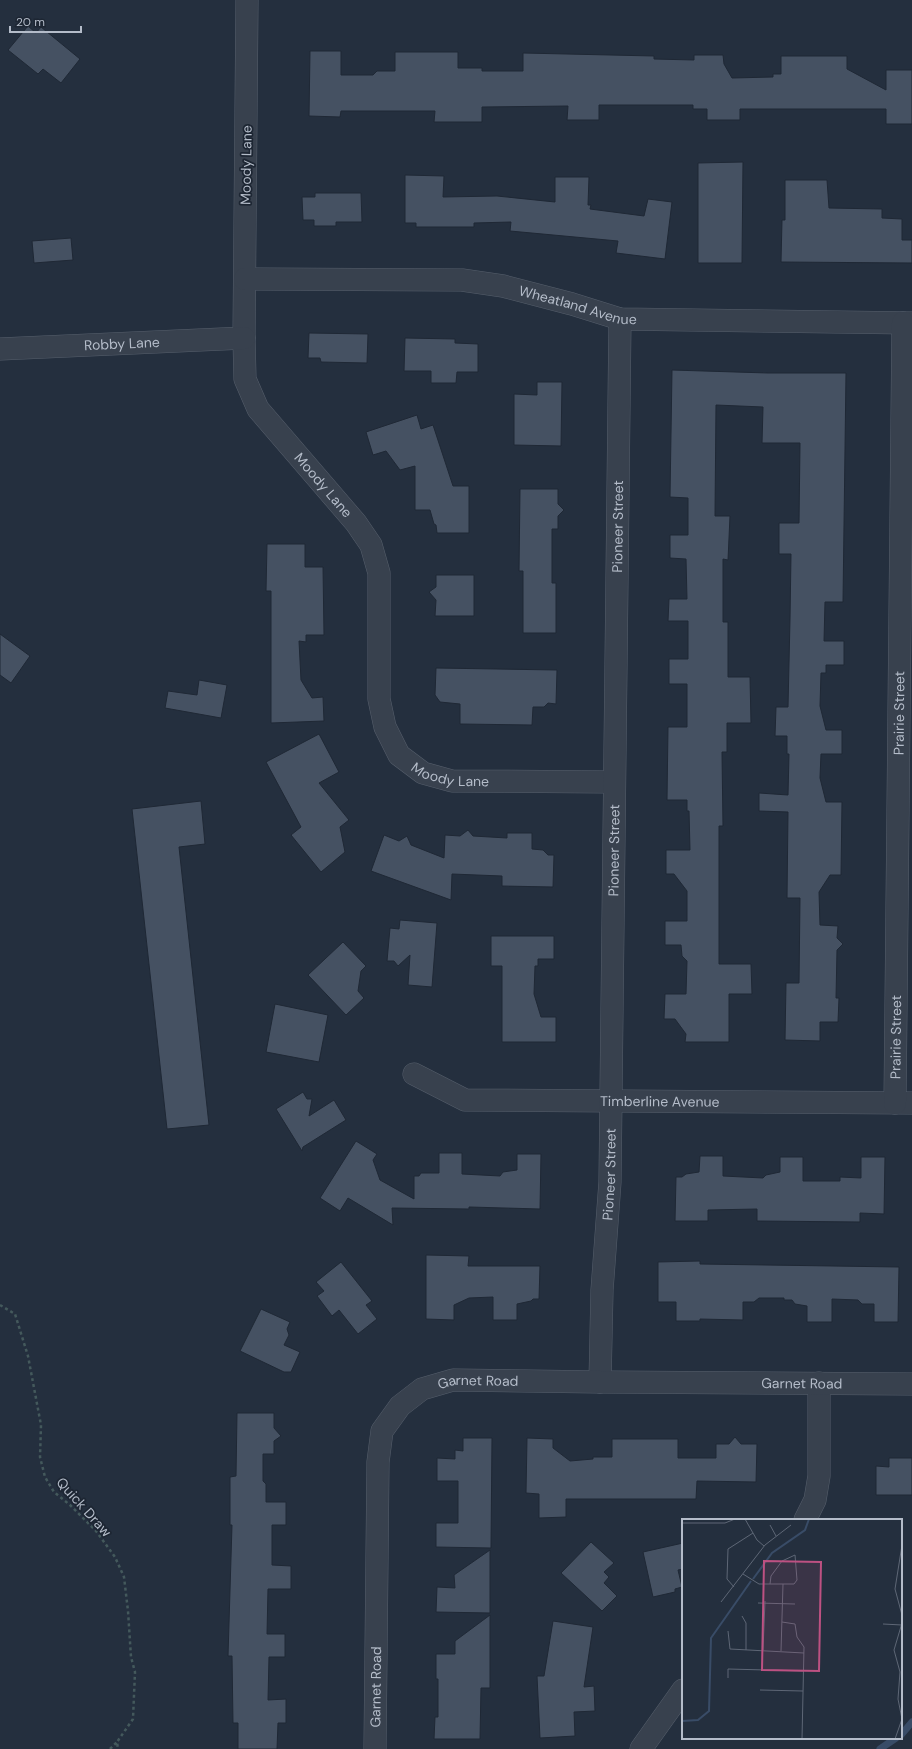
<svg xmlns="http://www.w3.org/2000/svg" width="912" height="1749" font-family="'DM Sans',sans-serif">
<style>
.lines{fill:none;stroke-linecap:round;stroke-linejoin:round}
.stream{stroke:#394c67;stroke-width:7}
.building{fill:#455162;stroke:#1f2835}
.minor-casing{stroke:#565f6c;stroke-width:23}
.path{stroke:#44595c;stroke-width:2.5;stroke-dasharray:3 3;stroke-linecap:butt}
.minor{stroke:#38414e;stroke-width:22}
.labels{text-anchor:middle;stroke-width:3.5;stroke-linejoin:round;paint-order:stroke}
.street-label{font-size:14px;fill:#b4bcc9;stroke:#1d2633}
.inset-river{fill:none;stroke:#394c67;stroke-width:2}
.inset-road{fill:none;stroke:#5e6776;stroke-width:1}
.view{fill:#bd5182;fill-opacity:0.15;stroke:#bd5182;stroke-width:2}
.inset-edge{fill:none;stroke:#b4bcc9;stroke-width:2}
</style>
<rect width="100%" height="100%" fill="#242f3e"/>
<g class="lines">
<path class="stream" d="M 901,1735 L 912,1722
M 880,1749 L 896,1738"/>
</g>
<path class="building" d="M 28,26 L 36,33 L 41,27 L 80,59 L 61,83 L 43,69 L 38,74 L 8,50 Z
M 310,51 L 341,51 L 341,75 L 373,75 L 377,71 L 395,71 L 395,52 L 458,52 L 458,68 L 482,68 L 482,71 L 523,71 L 523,53 L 654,56 L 654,59 L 694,60 L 694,55 L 723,55 L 724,64 L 732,78 L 773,77 L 773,74 L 781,74 L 781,56 L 847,56 L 847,69 L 886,90 L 886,70 L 912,70 L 912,124 L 886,124 L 886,109 L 740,109 L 740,120 L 707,120 L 707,109 L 693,109 L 693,105 L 599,105 L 599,120 L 567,120 L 568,106 L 482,107 L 482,122 L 434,122 L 435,111 L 341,111 L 340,117 L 309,116 Z
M 743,162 L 742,263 L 698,263 L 698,163 Z
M 405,175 L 444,176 L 443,197 L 497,196 L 555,202 L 555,177 L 589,177 L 588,205 L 591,205 L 590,209 L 644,216 L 648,199 L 672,202 L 665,259 L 616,253 L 618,241 L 510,231 L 511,222 L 474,223 L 474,227 L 416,227 L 416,223 L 405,223 Z
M 785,180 L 827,180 L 829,208 L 882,209 L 882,218 L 902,219 L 902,240 L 912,240 L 912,263 L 781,262 L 782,220 L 785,220 Z
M 315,193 L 361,193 L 362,222 L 336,222 L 336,226 L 314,226 L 314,220 L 303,220 L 302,197 L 315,197 Z
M 71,238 L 73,260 L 34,263 L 32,241 Z
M 309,333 L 368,334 L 367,363 L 321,362 L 320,358 L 308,358 Z
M 405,338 L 455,339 L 455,343 L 478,344 L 478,372 L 457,372 L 456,383 L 431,383 L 431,371 L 404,371 Z
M 672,370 L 768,373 L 846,373 L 843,602 L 825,602 L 824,641 L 844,641 L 844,665 L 826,665 L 826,673 L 821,673 L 820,706 L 826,730 L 842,730 L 842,754 L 821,754 L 820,778 L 826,802 L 842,802 L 841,875 L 830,875 L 819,892 L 820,925 L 838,926 L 837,938 L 843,944 L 837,950 L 836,998 L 839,998 L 838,1022 L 820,1022 L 820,1041 L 785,1040 L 786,983 L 799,983 L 800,898 L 787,898 L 788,812 L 759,811 L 759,793 L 788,795 L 789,754 L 787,754 L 787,736 L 775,736 L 776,707 L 788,707 L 790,619 L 791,554 L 779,554 L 779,523 L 799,523 L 800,443 L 762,443 L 763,407 L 716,405 L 715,516 L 730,516 L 728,560 L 723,559 L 723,622 L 728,622 L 728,677 L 750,677 L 751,723 L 727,723 L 727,752 L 722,752 L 723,826 L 719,826 L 719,964 L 751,964 L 752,994 L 729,994 L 729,1042 L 685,1042 L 686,1034 L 675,1019 L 664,1019 L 665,994 L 686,994 L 687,961 L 682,956 L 681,945 L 665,945 L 665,921 L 687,921 L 687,891 L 674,874 L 666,874 L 666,850 L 690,850 L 689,811 L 687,811 L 687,800 L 667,800 L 668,727 L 687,727 L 687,684 L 669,684 L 669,659 L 688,659 L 688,621 L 668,621 L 669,599 L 687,599 L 686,559 L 670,558 L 670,535 L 688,535 L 688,498 L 670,497 Z
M 537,382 L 562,382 L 561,446 L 514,445 L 514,394 L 537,395 Z
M 417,415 L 421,429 L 433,425 L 453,486 L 469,486 L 469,533 L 437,533 L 436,525 L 434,524 L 430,510 L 415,510 L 415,466 L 400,470 L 386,451 L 373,455 L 366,432 Z
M 520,489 L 558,489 L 558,504 L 564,510 L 558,516 L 558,529 L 552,529 L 552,583 L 556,583 L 556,633 L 523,633 L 523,571 L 519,571 Z
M 267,544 L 305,544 L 305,567 L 323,567 L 324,635 L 306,635 L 306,642 L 299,641 L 301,680 L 312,698 L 323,697 L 324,721 L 271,723 L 271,591 L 266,591 Z
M 436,575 L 474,575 L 474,616 L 435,616 L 436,600 L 429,592 L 436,587 Z
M 0,634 L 30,656 L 11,683 L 0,675 Z
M 436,668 L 557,670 L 556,704 L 548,703 L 544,707 L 533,707 L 532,725 L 460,724 L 460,704 L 440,702 L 435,695 Z
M 199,680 L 227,685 L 221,718 L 165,708 L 168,691 L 197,695 Z
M 319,734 L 339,772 L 319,783 L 349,820 L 340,827 L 345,852 L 321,872 L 291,835 L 301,827 L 266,762 Z
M 201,801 L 205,844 L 179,847 L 209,1125 L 167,1129 L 132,809 Z
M 468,830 L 473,836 L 507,838 L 507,833 L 532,833 L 532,849 L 543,850 L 548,855 L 554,855 L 553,887 L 502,886 L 502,876 L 452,874 L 451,900 L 371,871 L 384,835 L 399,841 L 407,836 L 411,845 L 444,858 L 445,835 L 460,836 Z
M 400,920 L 437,923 L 432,987 L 408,985 L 410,955 L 398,966 L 394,961 L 387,961 L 390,928 L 399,929 Z
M 491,936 L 554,936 L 554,959 L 538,959 L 538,966 L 535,966 L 534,994 L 541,1017 L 556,1017 L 556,1042 L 502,1042 L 502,966 L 491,966 Z
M 343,942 L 366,966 L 361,971 L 358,991 L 364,998 L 346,1015 L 308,975 Z
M 275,1004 L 328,1015 L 319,1062 L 266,1052 Z
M 303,1092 L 307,1099 L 312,1099 L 309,1116 L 334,1100 L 346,1120 L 303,1147 L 302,1151 L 276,1109 Z
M 356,1141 L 377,1154 L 373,1160 L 380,1180 L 414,1199 L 414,1176 L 419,1176 L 421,1173 L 439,1173 L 439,1153 L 462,1153 L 462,1174 L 500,1176 L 503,1172 L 517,1170 L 517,1154 L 541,1154 L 540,1209 L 469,1207 L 469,1209 L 392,1208 L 393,1225 L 348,1198 L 340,1211 L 320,1198 Z
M 700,1156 L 723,1156 L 723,1176 L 763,1178 L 766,1175 L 780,1172 L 780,1157 L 803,1157 L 803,1181 L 840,1181 L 840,1177 L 861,1178 L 861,1157 L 885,1157 L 884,1214 L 860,1213 L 860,1222 L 757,1221 L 757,1209 L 708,1210 L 708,1221 L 675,1221 L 676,1177 L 682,1177 L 686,1174 L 699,1172 Z
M 426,1255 L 469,1256 L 468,1266 L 540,1266 L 539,1299 L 533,1299 L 531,1301 L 517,1304 L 517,1320 L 493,1320 L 493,1297 L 469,1298 L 454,1305 L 454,1320 L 426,1319 Z
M 700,1261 L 700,1264 L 899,1267 L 898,1322 L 874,1322 L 874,1304 L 862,1304 L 858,1300 L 832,1299 L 832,1322 L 807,1322 L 807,1306 L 795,1304 L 792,1300 L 784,1300 L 784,1298 L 759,1298 L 754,1302 L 743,1302 L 743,1320 L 700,1319 L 700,1321 L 676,1321 L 676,1302 L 658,1302 L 658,1262 Z
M 341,1262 L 372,1301 L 366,1305 L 377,1319 L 358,1334 L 339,1310 L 332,1316 L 317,1296 L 324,1291 L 316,1282 Z
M 261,1309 L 290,1322 L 287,1329 L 289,1335 L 284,1345 L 300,1352 L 291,1372 L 284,1372 L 240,1351 Z
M 237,1413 L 274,1413 L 274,1428 L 281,1436 L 274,1441 L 274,1454 L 263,1454 L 263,1481 L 266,1484 L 266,1502 L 286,1502 L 286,1525 L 272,1525 L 272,1565 L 291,1566 L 291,1589 L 268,1589 L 267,1634 L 285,1634 L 285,1657 L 269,1657 L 268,1700 L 286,1699 L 286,1723 L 278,1723 L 277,1749 L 238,1749 L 238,1723 L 233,1723 L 232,1656 L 228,1656 L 232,1525 L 230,1525 L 230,1477 L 236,1476 Z
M 735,1437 L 741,1444 L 757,1444 L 756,1482 L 697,1481 L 696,1499 L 566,1499 L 566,1517 L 539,1518 L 539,1494 L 526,1493 L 527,1438 L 553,1439 L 553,1448 L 570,1461 L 593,1459 L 593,1457 L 612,1457 L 612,1439 L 678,1439 L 678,1458 L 716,1458 L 716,1444 L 729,1444 Z
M 463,1438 L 492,1438 L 491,1548 L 436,1547 L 436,1523 L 458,1523 L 458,1481 L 437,1481 L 437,1458 L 455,1459 L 455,1450 L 463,1451 Z
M 889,1458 L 912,1458 L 912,1495 L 876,1495 L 876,1466 L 889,1467 Z
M 591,1542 L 614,1563 L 604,1572 L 609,1577 L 604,1583 L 617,1596 L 602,1611 L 561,1573 Z
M 683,1543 L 683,1569 L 678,1570 L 682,1587 L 675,1589 L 675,1592 L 653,1597 L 643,1552 Z
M 490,1550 L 490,1613 L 436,1612 L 437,1587 L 455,1588 L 454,1575 Z
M 490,1615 L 490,1688 L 481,1688 L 480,1739 L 434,1739 L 435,1717 L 438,1717 L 438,1679 L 436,1679 L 436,1654 L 455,1654 L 455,1641 Z
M 553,1621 L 593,1627 L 584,1687 L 594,1686 L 595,1711 L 574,1712 L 575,1736 L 540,1738 L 537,1676 L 544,1676 Z"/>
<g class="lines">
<defs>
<g id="minor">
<path id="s1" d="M 247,0 L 244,338 L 245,379 L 258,409 L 356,523 L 371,545 L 379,573 L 379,699 L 385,727 L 399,755 L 423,773 L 452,781 L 613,782"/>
<path id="s2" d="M 245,279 L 462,280 L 503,286 L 572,304 L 620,319 L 912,323"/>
<path id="s3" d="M 0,349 L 244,338"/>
<path id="s4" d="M 414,1074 L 465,1100 L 912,1103"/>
<path id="s5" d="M 895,1103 L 903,323"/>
<path id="s6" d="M 600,1382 L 602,1290 L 610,1182 L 620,319"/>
<path d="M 805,1520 L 815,1500 L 819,1476 L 819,1383"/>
<path id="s7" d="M 375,1749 L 378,1462 L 382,1431 L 400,1406 L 422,1389 L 453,1380 L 600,1382 L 912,1384"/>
<path d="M 641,1749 L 683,1690"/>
</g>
</defs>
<use href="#minor" class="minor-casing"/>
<path class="path" d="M 0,1305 L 15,1314 L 28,1356 L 41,1425 L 40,1457 L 45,1477 L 54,1492 L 70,1505 L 96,1531 L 115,1557 L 124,1577 L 128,1611 L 131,1657 L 135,1672 L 133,1719 L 117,1742 L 118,1749
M 110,1749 L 117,1742"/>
<use href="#minor" class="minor"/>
</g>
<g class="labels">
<g class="street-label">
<text transform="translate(246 165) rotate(-89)" y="5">Moody Lane</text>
<text dy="5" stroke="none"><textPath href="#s2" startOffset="336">Wheatland Avenue</textPath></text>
<text dy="5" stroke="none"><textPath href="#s3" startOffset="122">Robby Lane</textPath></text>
<text dy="5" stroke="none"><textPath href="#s1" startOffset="512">Moody Lane</textPath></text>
<text dy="5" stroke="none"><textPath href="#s6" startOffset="856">Pioneer Street</textPath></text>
<text dy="5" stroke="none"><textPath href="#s5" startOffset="390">Prairie Street</textPath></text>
<text dy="5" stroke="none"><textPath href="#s1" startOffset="861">Moody Lane</textPath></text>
<text dy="5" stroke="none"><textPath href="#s6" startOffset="532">Pioneer Street</textPath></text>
<text dy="5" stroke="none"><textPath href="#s5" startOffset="66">Prairie Street</textPath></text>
<text dy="5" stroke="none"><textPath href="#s4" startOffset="252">Timberline Avenue</textPath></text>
<text dy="5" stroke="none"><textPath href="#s6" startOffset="208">Pioneer Street</textPath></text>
<text dy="5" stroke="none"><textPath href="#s7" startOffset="758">Garnet Road</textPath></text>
<text dy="5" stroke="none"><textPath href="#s7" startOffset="434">Garnet Road</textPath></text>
<text transform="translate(84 1507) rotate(48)" y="5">Quick Draw</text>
<text dy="5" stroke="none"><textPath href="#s7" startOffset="62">Garnet Road</textPath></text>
</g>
</g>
<g transform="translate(682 1519)">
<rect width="220" height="220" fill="#242f3e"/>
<path class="inset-river" d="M 71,60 L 90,34 L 123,11 L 127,0M 0,202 L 16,201 L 27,192 L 29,119 L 69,62"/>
<path class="inset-road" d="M 63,0 L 75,21 L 82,27M 0,4 L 43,4 L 53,0M 88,6 L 94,17M 220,26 L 213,70 L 220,96M 61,55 L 77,65 L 112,65 L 115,61 L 113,36M 88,65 L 89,57 L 100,42 L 113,36M 52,68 L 45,60 L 46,30 L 71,14M 39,83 L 83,26 L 109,6M 76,84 L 113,85M 60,97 L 64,104 L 64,131M 100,103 L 113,105 L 115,118 L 122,128 L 120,220M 201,105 L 220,106M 46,112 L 48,130 L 122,134M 81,131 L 83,82M 99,132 L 101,65M 46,159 L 46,150 L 122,152M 78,171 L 121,172M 165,220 L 182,220M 213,220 L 220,200 L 216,180 L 218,153 L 212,131 L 220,104"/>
<path class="view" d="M 82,42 L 139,43 L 137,152 L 80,151 Z"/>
<rect width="220" height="220" class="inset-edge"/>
</g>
<path d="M10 26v6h71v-6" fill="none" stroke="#b4bcc9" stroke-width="2"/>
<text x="16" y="26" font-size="12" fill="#b4bcc9" stroke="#1d2633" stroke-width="3" paint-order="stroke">20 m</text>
</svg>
